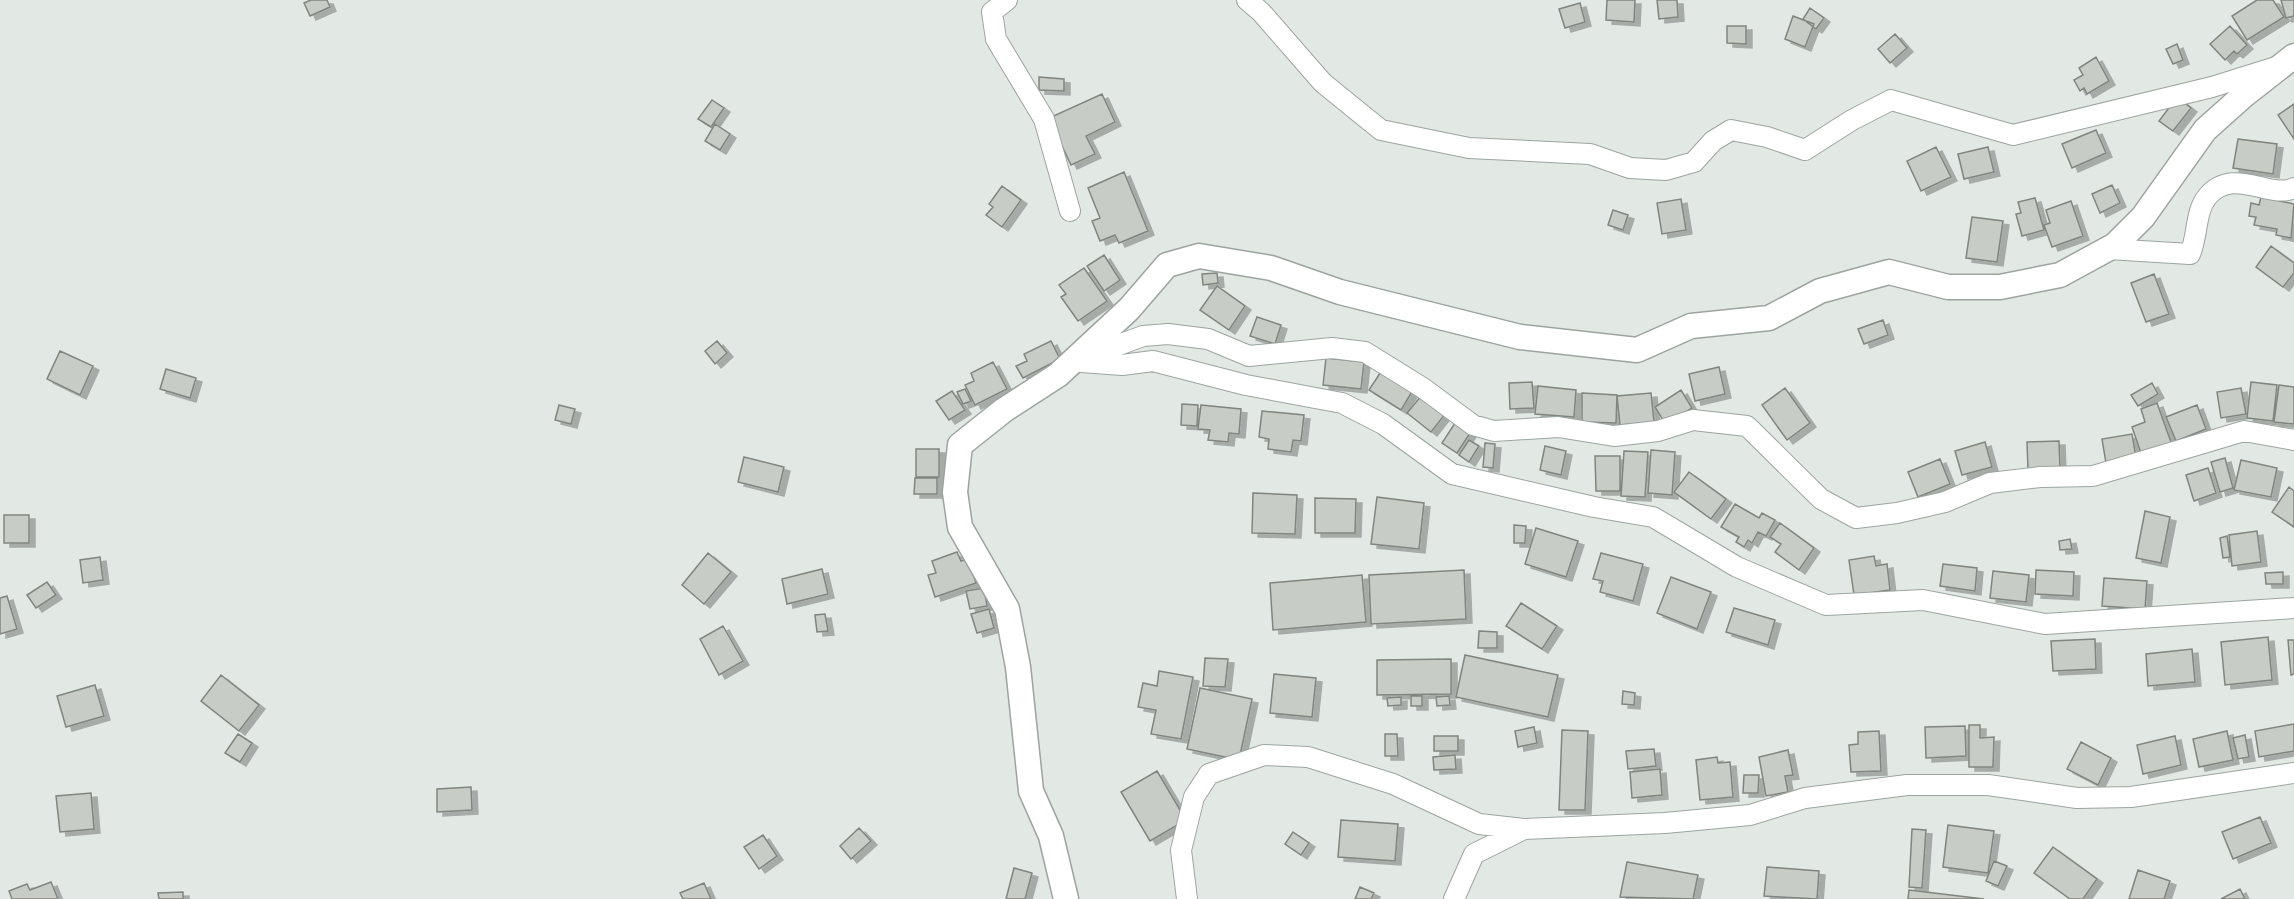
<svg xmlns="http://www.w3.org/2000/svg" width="2294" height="899" font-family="'Source Serif 4',serif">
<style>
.building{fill:#c8ccc6;stroke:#81857f;stroke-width:1.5;filter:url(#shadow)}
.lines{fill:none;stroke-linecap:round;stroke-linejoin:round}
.minor-casing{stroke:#9da4a0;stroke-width:22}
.tertiary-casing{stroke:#9da4a0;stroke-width:27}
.minor{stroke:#fff;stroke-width:20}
.tertiary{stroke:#fff;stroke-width:24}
</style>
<defs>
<filter id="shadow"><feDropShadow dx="6" dy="4" stdDeviation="0" flood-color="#0004"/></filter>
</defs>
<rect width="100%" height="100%" fill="#e2e9e5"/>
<path class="building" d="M 311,0 L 327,0 L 330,7 L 310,16 L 304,3 Z
M 1607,0 L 1635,0 L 1634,22 L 1606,20 Z
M 1657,0 L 1677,0 L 1678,17 L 1659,19 Z
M 2257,0 L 2273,0 L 2284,17 L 2247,40 L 2232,16 Z
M 2281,0 L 2294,0 L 2294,16 L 2286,18 Z
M 1580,3 L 1585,22 L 1565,28 L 1559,9 Z
M 1810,8 L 1824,18 L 1816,29 L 1803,19 Z
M 1793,16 L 1814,24 L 1805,47 L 1785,39 Z
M 1727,26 L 1746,26 L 1746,44 L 1727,43 Z
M 2230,26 L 2247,45 L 2237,54 L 2234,51 L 2225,60 L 2210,44 Z
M 1895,34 L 1907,48 L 1890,63 L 1878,49 Z
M 2177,44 L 2183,60 L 2173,64 L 2166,49 Z
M 2096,57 L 2109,81 L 2087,94 L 2084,88 L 2080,91 L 2074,80 L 2083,75 L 2079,68 Z
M 1039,77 L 1064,79 L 1064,91 L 1039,90 Z
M 1102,94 L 1115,122 L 1086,136 L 1095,154 L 1071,165 L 1049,118 Z
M 2177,97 L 2191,108 L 2173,131 L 2159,121 Z
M 712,100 L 724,108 L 711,127 L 698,119 Z
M 2294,104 L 2294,139 L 2278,115 Z
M 715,124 L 730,134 L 720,150 L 705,141 Z
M 2096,130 L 2106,153 L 2072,168 L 2062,144 Z
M 2238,139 L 2277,144 L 2273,174 L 2233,168 Z
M 1936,147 L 1951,177 L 1921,191 L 1907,161 Z
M 1988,147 L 1994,172 L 1964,179 L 1958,154 Z
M 1124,172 L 1148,231 L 1119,243 L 1115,235 L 1100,241 L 1092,221 L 1100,218 L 1088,188 Z
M 2112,185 L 2120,203 L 2100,213 L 2092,194 Z
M 1002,186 L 1021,200 L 1002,227 L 986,215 L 993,207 L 989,204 Z
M 2261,197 L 2294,204 L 2291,238 L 2276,235 L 2277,229 L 2254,225 L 2256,217 L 2249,216 L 2251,203 L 2259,205 Z
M 2035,198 L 2044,230 L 2022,236 L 2016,214 L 2021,213 L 2018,202 Z
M 1681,199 L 1686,230 L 1662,234 L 1657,203 Z
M 2071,201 L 2083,236 L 2052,247 L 2044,225 L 2050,223 L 2046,210 Z
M 1613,210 L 1628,215 L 1623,230 L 1608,225 Z
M 1972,217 L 2003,221 L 1997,262 L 1966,258 Z
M 2271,246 L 2294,263 L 2294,273 L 2283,287 L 2256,267 Z
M 1104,255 L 1120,280 L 1104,291 L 1087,266 Z
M 1084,268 L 1107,301 L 1078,321 L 1061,297 L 1066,294 L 1059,285 Z
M 1217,273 L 1218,283 L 1203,285 L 1202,274 Z
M 2154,274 L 2169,314 L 2146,322 L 2131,283 Z
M 1217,286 L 1245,306 L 1229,330 L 1200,310 Z
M 1257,317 L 1281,325 L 1275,344 L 1250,336 Z
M 1883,320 L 1888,335 L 1864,344 L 1858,329 Z
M 717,341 L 727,353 L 715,364 L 705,351 Z
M 1051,341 L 1060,359 L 1023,378 L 1016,366 L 1027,361 L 1024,354 Z
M 60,351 L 93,366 L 80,395 L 47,379 Z
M 1326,358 L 1364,362 L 1361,389 L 1323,385 Z
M 993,362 L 1007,389 L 975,405 L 965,385 L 974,381 L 971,373 Z
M 1719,367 L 1725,394 L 1695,401 L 1689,374 Z
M 166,369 L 196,378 L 190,398 L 160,389 Z
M 1382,370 L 1413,390 L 1401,410 L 1369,390 Z
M 1532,382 L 1534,408 L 1510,409 L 1509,383 Z
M 2251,382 L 2277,385 L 2273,421 L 2247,418 Z
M 2152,383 L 2158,394 L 2138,406 L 2131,395 Z
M 2279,385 L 2294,387 L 2294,424 L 2274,422 Z
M 1538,386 L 1576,390 L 1574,417 L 1535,414 Z
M 1785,388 L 1810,423 L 1787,440 L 1762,405 Z
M 2241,388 L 2246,414 L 2221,418 L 2217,392 Z
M 965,389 L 971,401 L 963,404 L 957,392 Z
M 1681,390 L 1692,408 L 1666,425 L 1655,407 Z
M 952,391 L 965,410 L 949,420 L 936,401 Z
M 1582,393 L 1617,395 L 1616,423 L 1582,422 Z
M 1651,393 L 1654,422 L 1620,425 L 1617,396 Z
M 1422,395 L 1446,413 L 1431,432 L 1407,413 Z
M 2157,403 L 2172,445 L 2142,456 L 2132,427 L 2145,422 L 2141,409 Z
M 1182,404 L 1198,405 L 1197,426 L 1181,425 Z
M 559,405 L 575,409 L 571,424 L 555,420 Z
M 1201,405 L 1241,409 L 1239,434 L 1229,433 L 1228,442 L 1208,440 L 1210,430 L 1198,429 Z
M 2197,405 L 2206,429 L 2176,441 L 2166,417 Z
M 1262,411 L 1304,415 L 1301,441 L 1293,440 L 1291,452 L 1268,449 L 1269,439 L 1259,437 Z
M 1457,420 L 1472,430 L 1457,453 L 1442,443 Z
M 2132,434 L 2136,458 L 2106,463 L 2102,439 Z
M 1469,440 L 1479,446 L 1469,462 L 1459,455 Z
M 2059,441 L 2060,468 L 2028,470 L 2027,442 Z
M 1985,442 L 1992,467 L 1962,475 L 1955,451 Z
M 1485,443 L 1495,444 L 1493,468 L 1483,467 Z
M 1545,446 L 1566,451 L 1561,475 L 1540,470 Z
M 916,449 L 939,449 L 939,477 L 916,477 Z
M 1651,450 L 1675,452 L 1672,495 L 1648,493 Z
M 1624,451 L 1648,452 L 1645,497 L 1621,496 Z
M 1595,456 L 1620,456 L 1620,491 L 1596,491 Z
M 744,457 L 784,467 L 778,492 L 738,482 Z
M 2225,458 L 2233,488 L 2220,492 L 2211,462 Z
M 1940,459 L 1950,484 L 1918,497 L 1908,472 Z
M 2241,460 L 2277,468 L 2271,497 L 2234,490 Z
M 2208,468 L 2216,493 L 2194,501 L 2186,475 Z
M 1689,472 L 1726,499 L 1711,519 L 1674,492 Z
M 915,478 L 937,478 L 937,494 L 914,494 Z
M 2289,487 L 2294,491 L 2294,527 L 2272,512 Z
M 1253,493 L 1297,495 L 1295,534 L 1252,533 Z
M 1377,497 L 1424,503 L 1419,549 L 1371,544 Z
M 1315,498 L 1356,499 L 1355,533 L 1315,533 Z
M 1735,504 L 1759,518 L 1762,513 L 1775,520 L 1766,536 L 1758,532 L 1752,543 L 1748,540 L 1744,547 L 1736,542 L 1739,537 L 1721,527 Z
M 2145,511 L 2170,517 L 2161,563 L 2136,558 Z
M 4,515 L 29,515 L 29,543 L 4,543 Z
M 1780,523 L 1814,548 L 1799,570 L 1775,552 L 1781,544 L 1770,537 Z
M 1514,525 L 1526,526 L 1525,543 L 1514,543 Z
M 1536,528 L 1578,541 L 1566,577 L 1525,564 Z
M 2257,531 L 2261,562 L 2232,566 L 2229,535 Z
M 2227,536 L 2230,557 L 2223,558 L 2220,538 Z
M 2070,539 L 2072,549 L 2060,550 L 2059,541 Z
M 957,552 L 961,561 L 968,559 L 976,583 L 935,597 L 928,575 L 936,573 L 932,561 Z
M 708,553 L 731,572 L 704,604 L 682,585 Z
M 1601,553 L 1643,564 L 1633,601 L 1600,592 L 1603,581 L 1593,579 Z
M 1874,556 L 1876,566 L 1887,564 L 1890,590 L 1854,595 L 1849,560 Z
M 100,557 L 103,580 L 83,583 L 80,560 Z
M 1943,564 L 1977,568 L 1975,591 L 1940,586 Z
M 822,569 L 828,594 L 787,604 L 782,579 Z
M 1464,570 L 1466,619 L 1371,624 L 1369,575 Z
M 2036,570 L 2074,572 L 2073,596 L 2035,594 Z
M 1993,571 L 2029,575 L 2026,602 L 1990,598 Z
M 2283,572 L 2283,584 L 2266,584 L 2265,573 Z
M 1362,575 L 1366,622 L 1273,630 L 1270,583 Z
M 1671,577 L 1711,592 L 1697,629 L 1657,613 Z
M 2104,578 L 2147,581 L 2145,609 L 2102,606 Z
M 47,582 L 56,595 L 36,608 L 27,595 Z
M 984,588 L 987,606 L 970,609 L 966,591 Z
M 7,596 L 17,629 L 0,634 L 0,598 Z
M 1521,603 L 1557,626 L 1542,649 L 1506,626 Z
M 1734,608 L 1775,620 L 1768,645 L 1726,632 Z
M 989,609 L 994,628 L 977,633 L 971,614 Z
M 825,614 L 828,631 L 817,632 L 815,615 Z
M 723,626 L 743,661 L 719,675 L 700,639 Z
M 1479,631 L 1497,632 L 1497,648 L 1478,648 Z
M 2268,637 L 2272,680 L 2225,685 L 2221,642 Z
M 2095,639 L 2096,669 L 2053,671 L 2051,641 Z
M 2288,640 L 2294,640 L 2294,674 L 2291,675 Z
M 2192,649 L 2195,682 L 2148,686 L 2146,654 Z
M 1465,655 L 1558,675 L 1548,717 L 1456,697 Z
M 1205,658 L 1228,659 L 1225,687 L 1203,686 Z
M 1451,659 L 1451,694 L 1377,695 L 1377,660 Z
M 1159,671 L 1193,677 L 1181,739 L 1151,734 L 1156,710 L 1138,707 L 1143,683 L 1157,686 Z
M 1274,674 L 1316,678 L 1312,717 L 1270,713 Z
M 221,675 L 259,705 L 239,731 L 201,701 Z
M 95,685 L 104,716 L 66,727 L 57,696 Z
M 1200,688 L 1252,699 L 1239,760 L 1187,749 Z
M 1623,691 L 1635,693 L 1634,705 L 1622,704 Z
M 1411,696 L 1422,696 L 1422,706 L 1411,706 Z
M 1449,696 L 1450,705 L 1437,706 L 1436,697 Z
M 1401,697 L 1401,705 L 1388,706 L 1387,698 Z
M 2294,724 L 2294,751 L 2259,757 L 2255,731 Z
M 1969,725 L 1980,725 L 1980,738 L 1994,737 L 1993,767 L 1969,767 Z
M 1965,726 L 1966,756 L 1926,758 L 1925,727 Z
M 1534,727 L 1537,743 L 1518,747 L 1515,731 Z
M 1562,730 L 1588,731 L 1585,810 L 1559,810 Z
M 1879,731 L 1881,771 L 1851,772 L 1849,745 L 1858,744 L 1858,732 Z
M 2227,731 L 2233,760 L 2199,767 L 2193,739 Z
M 238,734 L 252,743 L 240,762 L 225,753 Z
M 1385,734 L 1397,734 L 1398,756 L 1385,756 Z
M 2245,735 L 2249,757 L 2238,759 L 2233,738 Z
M 1434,736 L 1458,736 L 1458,751 L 1434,751 Z
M 2175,736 L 2181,765 L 2143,774 L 2137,745 Z
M 2081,742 L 2111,758 L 2098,785 L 2067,769 Z
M 1654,749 L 1656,766 L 1628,769 L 1626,751 Z
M 1788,750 L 1793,775 L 1785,776 L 1788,792 L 1766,796 L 1759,757 Z
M 1455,755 L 1456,769 L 1434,770 L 1433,757 Z
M 1717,757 L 1718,763 L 1730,762 L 1733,797 L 1700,800 L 1696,760 Z
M 1660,769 L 1662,795 L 1632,798 L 1630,772 Z
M 1157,771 L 1186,820 L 1150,841 L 1121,792 Z
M 1744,775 L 1759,775 L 1758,793 L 1743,793 Z
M 471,787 L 472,810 L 437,812 L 437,789 Z
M 91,793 L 94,829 L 60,832 L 56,796 Z
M 2260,817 L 2271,843 L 2233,859 L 2222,832 Z
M 1341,820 L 1398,824 L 1395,861 L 1338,857 Z
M 1948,825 L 1994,831 L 1988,873 L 1943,867 Z
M 859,828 L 871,841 L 851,859 L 840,846 Z
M 1912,829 L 1926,830 L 1922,888 L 1909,887 Z
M 1293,832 L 1309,843 L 1301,855 L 1285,844 Z
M 763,835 L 777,856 L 759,869 L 744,847 Z
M 2053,847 L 2097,879 L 2083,899 L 2070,899 L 2034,873 Z
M 1994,861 L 2007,866 L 1998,886 L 1986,881 Z
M 1627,862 L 1698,875 L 1693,899 L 1620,897 Z
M 1767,867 L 1819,871 L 1817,899 L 1764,896 Z
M 1014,868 L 1032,873 L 1025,899 L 1006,899 Z
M 2138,870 L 2170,881 L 2164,899 L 2129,899 Z
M 51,882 L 58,899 L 12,899 L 9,891 L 27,884 L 30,890 Z
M 704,883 L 711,899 L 683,899 L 680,893 Z
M 1360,887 L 1374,893 L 1371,899 L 1355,899 Z
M 2240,889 L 2245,899 L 2221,899 Z
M 1909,890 L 1984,899 L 1908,899 Z
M 183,892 L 183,899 L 159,899 L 158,893 Z"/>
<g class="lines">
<defs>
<path id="minor" d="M 1007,0 L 992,12 L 996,39 L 1044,119 L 1070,211
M 1247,0 L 1261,12 L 1323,83 L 1381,130 L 1469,148 L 1590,154 L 1630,168 L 1666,170 L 1694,162 L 1713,141 L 1731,130 L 1767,137 L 1805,150 L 1852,120 L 1891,100 L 2013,135 L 2212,87 L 2276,67
M 2108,249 L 2190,254 C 2198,236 2195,212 2207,197 C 2233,165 2270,200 2294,188
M 1078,360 L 1143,336 L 1168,334 L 1208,339 L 1249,356 L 1332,348 L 1365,352 L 1423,388 L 1473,425 L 1494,431 L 1558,427 L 1614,436 L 1658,431 L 1693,420 L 1747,426 L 1821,499 L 1856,518 L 1897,513 L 1945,502 L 1990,483 L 2040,477 L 2093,476 L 2244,431 L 2294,440
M 1081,362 L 1122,365 L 1153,361 L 1246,385 L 1342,403 L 1383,424 L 1452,474 L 1594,507 L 1653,517 L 1737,567 L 1826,605 L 1923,600 L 2045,624 L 2294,608
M 1187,899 L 1181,850 L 1194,797 L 1209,774 L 1264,755 L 1308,757 L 1393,784 L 1479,824 L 1524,829 L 1665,823 L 1750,815 L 1805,798 L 1907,785 L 1988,785 L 2077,798 L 2131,797 L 2294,773
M 1454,899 L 1474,854 L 1524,829"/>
<path id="tertiary" d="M 1066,899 L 1051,836 L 1031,791 L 1018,667 L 1007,609 L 960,527 L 955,492 L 960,445 L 1004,410 L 1058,375 L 1129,309 L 1167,265 L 1199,256 L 1271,268 L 1340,292 L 1520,337 L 1637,350 L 1691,326 L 1769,318 L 1820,291 L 1889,272 L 1948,287 L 2000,287 L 2060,275 L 2115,245 L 2143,217 L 2205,130 L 2243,96 L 2294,56"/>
</defs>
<use href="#minor" class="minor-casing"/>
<use href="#tertiary" class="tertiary-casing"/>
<use href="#minor" class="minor"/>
<use href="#tertiary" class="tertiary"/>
</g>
</svg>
